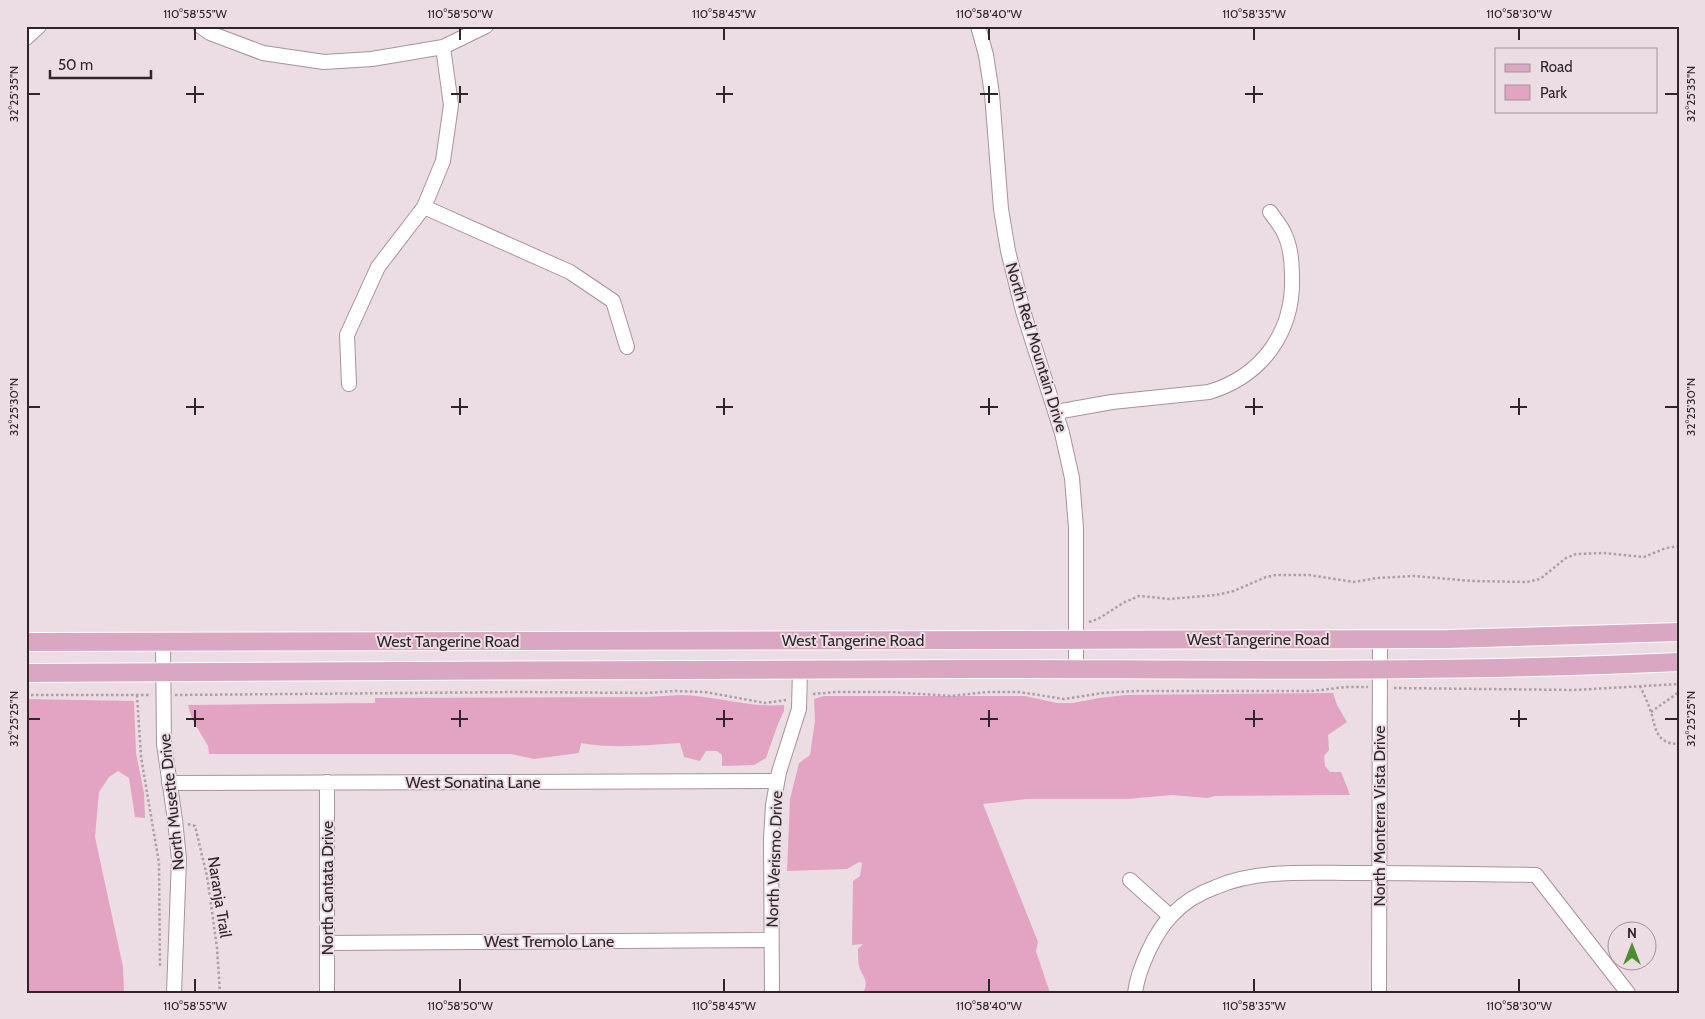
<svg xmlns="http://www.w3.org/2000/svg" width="1705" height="1019" font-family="Cabin,sans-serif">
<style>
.green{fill:#e3a4c3}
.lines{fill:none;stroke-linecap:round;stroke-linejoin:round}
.minor-casing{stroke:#a4959c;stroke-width:16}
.major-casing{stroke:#fff;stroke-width:20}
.path{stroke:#ac9fa4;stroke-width:2.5;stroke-dasharray:2.5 2.5;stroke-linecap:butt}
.minor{stroke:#fff;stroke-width:14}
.major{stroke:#d9a7c2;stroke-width:18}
.ticks{fill:none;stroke:#2d2729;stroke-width:2}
.labels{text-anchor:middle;stroke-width:4;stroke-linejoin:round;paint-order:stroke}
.street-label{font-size:16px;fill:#2d2729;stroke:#ecdce3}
.neatline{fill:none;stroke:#2d2729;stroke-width:2}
.ticks-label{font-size:12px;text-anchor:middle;fill:#2d2729}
</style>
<rect width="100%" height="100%" fill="#ecdce3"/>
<path class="green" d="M 1333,693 L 1337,705 L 1347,722 L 1328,735 L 1329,750 L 1324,756 L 1325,766 L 1330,772 L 1341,772 L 1350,795 L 1215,796 L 1208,798 L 1172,795 L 1127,799 L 1026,799 L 983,804 L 1038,942 L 1036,951 L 1050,993 L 863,993 C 870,980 862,977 859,966 C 858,961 858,954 858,949 L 863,944 L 852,945 L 853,881 L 860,876 L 862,863 L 859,862 L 847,869 L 787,871 L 790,799 L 799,763 L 810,755 L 815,721 L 814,699 L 824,696 L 1025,696 L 1057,703 L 1073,703 L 1099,698 L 1126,695 Z
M 681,695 C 716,696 750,708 784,705 L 784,711 L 778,724 L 766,758 L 754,765 L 722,766 L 722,755 L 717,751 L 706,751 L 700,761 L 684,757 L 680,743 C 648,745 613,749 581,743 L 579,753 L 534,759 L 511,754 L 209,754 L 208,746 L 192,719 L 188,705 L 375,703 L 375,698 L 646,697 Z
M 26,699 L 134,701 L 136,753 L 144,793 L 145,818 L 135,817 L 129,778 L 118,771 L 109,777 L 99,792 L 95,837 L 123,967 L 124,993 L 26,993 Z"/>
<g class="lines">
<defs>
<path id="minor" d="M 200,26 L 210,33 L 263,53 L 324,62 L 372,59 L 443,47 L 486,26
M 978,26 L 986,55 L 992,94 L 1001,209 L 1008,251 L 1023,311 L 1062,433 L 1072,478 L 1076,528 L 1076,669
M 26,38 L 39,26
M 424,207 L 570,272 L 613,301 L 627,347
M 349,384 L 347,335 L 378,267 L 424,207 L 443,161 L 451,105 L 443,47
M 1056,412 L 1112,402 L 1209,392 C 1262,376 1294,332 1292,276 C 1292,262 1291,248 1285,235 C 1282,227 1275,219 1270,212
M 163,642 L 164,744 L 175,820 L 179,859 L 174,993
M 327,782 L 327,993
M 169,783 L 777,781
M 1130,880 L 1170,916
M 327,943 L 771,940
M 772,993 L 771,839 L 773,805 L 779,772 L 799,709 L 800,669
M 1135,993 C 1138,969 1155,932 1172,915 C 1184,902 1199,893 1216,887 C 1258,869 1309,873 1354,873 C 1415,873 1475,874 1536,875 L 1628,993
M 1379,993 L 1380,639"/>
<path id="major" d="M 26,642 L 1448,639 L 1679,632
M 26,673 C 342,672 657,669 973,669 C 1208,669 1444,673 1679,662"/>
</defs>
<use href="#minor" class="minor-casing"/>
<use href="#major" class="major-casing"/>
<path class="path" d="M 1089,622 L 1098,619 L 1123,603 L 1139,596 L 1169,599 L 1216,595 L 1234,591 L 1266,577 L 1276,575 L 1309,575 L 1354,582 L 1377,578 L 1414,576 L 1472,581 L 1527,582 L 1540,579 L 1566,558 L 1576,554 L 1604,553 L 1644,557 L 1666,548 L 1679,546
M 1640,686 C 1644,694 1648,703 1651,712 C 1656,729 1656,744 1679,744
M 1394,688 L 1574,690 L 1679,684
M 813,694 L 836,692 L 891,692 L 951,696 L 987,692 L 1019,692 L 1064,699 L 1103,693 L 1134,691 L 1313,691 L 1345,687 L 1368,687
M 26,695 L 150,695
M 137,695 L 141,757 L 159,863 L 160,967
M 175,695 L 519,692 L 647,693 L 675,691 L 705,692 L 765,703 L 786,700
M 1651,712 L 1679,692
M 188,824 L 195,826 L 207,876 L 217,948 L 220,993"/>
<use href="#minor" class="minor"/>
<use href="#major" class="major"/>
</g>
<path class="ticks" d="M 195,28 L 195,40M 460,28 L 460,40M 724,28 L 724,40M 989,28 L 989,40M 1254,28 L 1254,40M 1519,28 L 1519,40M 195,86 L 195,103M 460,86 L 460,103M 724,86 L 724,103M 989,86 L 989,103M 1254,86 L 1254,103M 28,94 L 40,94M 186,94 L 204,94M 451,94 L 468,94M 716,94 L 733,94M 980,94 L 998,94M 1245,94 L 1263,94M 1665,94 L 1678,94M 195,398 L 195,415M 460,398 L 460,415M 724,398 L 724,415M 989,398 L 989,415M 1254,398 L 1254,415M 1519,398 L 1519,415M 28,407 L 40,407M 186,407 L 204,407M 451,407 L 468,407M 716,407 L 733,407M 980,407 L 998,407M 1245,407 L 1263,407M 1510,407 L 1527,407M 1665,407 L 1678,407M 195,710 L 195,727M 460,710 L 460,727M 724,710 L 724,727M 989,710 L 989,727M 1254,710 L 1254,727M 1519,710 L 1519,727M 28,719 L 40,719M 186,719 L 204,719M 451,719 L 468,719M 716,719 L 733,719M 980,719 L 998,719M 1245,719 L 1263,719M 1510,719 L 1527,719M 1665,719 L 1678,719M 195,979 L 195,992M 460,979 L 460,992M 724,979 L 724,992M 989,979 L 989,992M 1254,979 L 1254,992M 1519,979 L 1519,992"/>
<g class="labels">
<g class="street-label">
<text transform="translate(1037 347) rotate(73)" y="6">North Red Mountain Drive</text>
<text x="1258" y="645">West Tangerine Road</text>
<text x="853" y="646">West Tangerine Road</text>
<text x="448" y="647">West Tangerine Road</text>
<text x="473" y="788">West Sonatina Lane</text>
<text transform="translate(171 802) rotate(-96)" y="6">North Musette Drive</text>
<text transform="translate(1379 816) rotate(-90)" y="6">North Monterra Vista Drive</text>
<text transform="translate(774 859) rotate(-88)" y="6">North Verismo Drive</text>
<text transform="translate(327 888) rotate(-90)" y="6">North Cantata Drive</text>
<text transform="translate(220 897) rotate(81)" y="6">Naranja Trail</text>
<text x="549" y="947">West Tremolo Lane</text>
</g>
</g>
<rect width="1705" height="1019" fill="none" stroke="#ecdce3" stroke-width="55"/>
<rect x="1495" y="48" width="162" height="65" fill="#ecdce3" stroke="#a09499"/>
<rect x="1505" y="64" width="25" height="8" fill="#d9a7c2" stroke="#a09499"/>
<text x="1540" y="72" font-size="15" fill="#2d2729">Road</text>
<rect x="1505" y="85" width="25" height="15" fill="#e3a4c3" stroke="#a09499"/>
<text x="1540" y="98" font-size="15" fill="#2d2729">Park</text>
<g transform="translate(1632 946)"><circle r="24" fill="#ecdce3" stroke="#a09499"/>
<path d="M0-4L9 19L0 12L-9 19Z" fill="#4c8d30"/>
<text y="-8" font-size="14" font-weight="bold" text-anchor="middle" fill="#2d2729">N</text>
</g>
<path d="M50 70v8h101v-8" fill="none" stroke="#2d2729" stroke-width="2.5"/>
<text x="58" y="70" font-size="15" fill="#2d2729" stroke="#ecdce3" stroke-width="4" paint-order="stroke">50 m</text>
<rect x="28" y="28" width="1650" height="964" class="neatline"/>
<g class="ticks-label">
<text x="195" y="18">110°58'55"W</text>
<text x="460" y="18">110°58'50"W</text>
<text x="724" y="18">110°58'45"W</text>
<text x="989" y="18">110°58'40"W</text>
<text x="1254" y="18">110°58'35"W</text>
<text x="1519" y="18">110°58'30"W</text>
<text transform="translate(14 94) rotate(-90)" y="4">32°25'35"N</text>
<text transform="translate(1691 94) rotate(-90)" y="4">32°25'35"N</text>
<text transform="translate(14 407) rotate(-90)" y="4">32°25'30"N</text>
<text transform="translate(1691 407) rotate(-90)" y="4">32°25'30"N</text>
<text transform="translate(14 719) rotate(-90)" y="4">32°25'25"N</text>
<text transform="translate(1691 719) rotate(-90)" y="4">32°25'25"N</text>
<text x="195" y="1010">110°58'55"W</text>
<text x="460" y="1010">110°58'50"W</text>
<text x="724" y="1010">110°58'45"W</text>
<text x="989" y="1010">110°58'40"W</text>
<text x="1254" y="1010">110°58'35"W</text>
<text x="1519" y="1010">110°58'30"W</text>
</g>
</svg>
